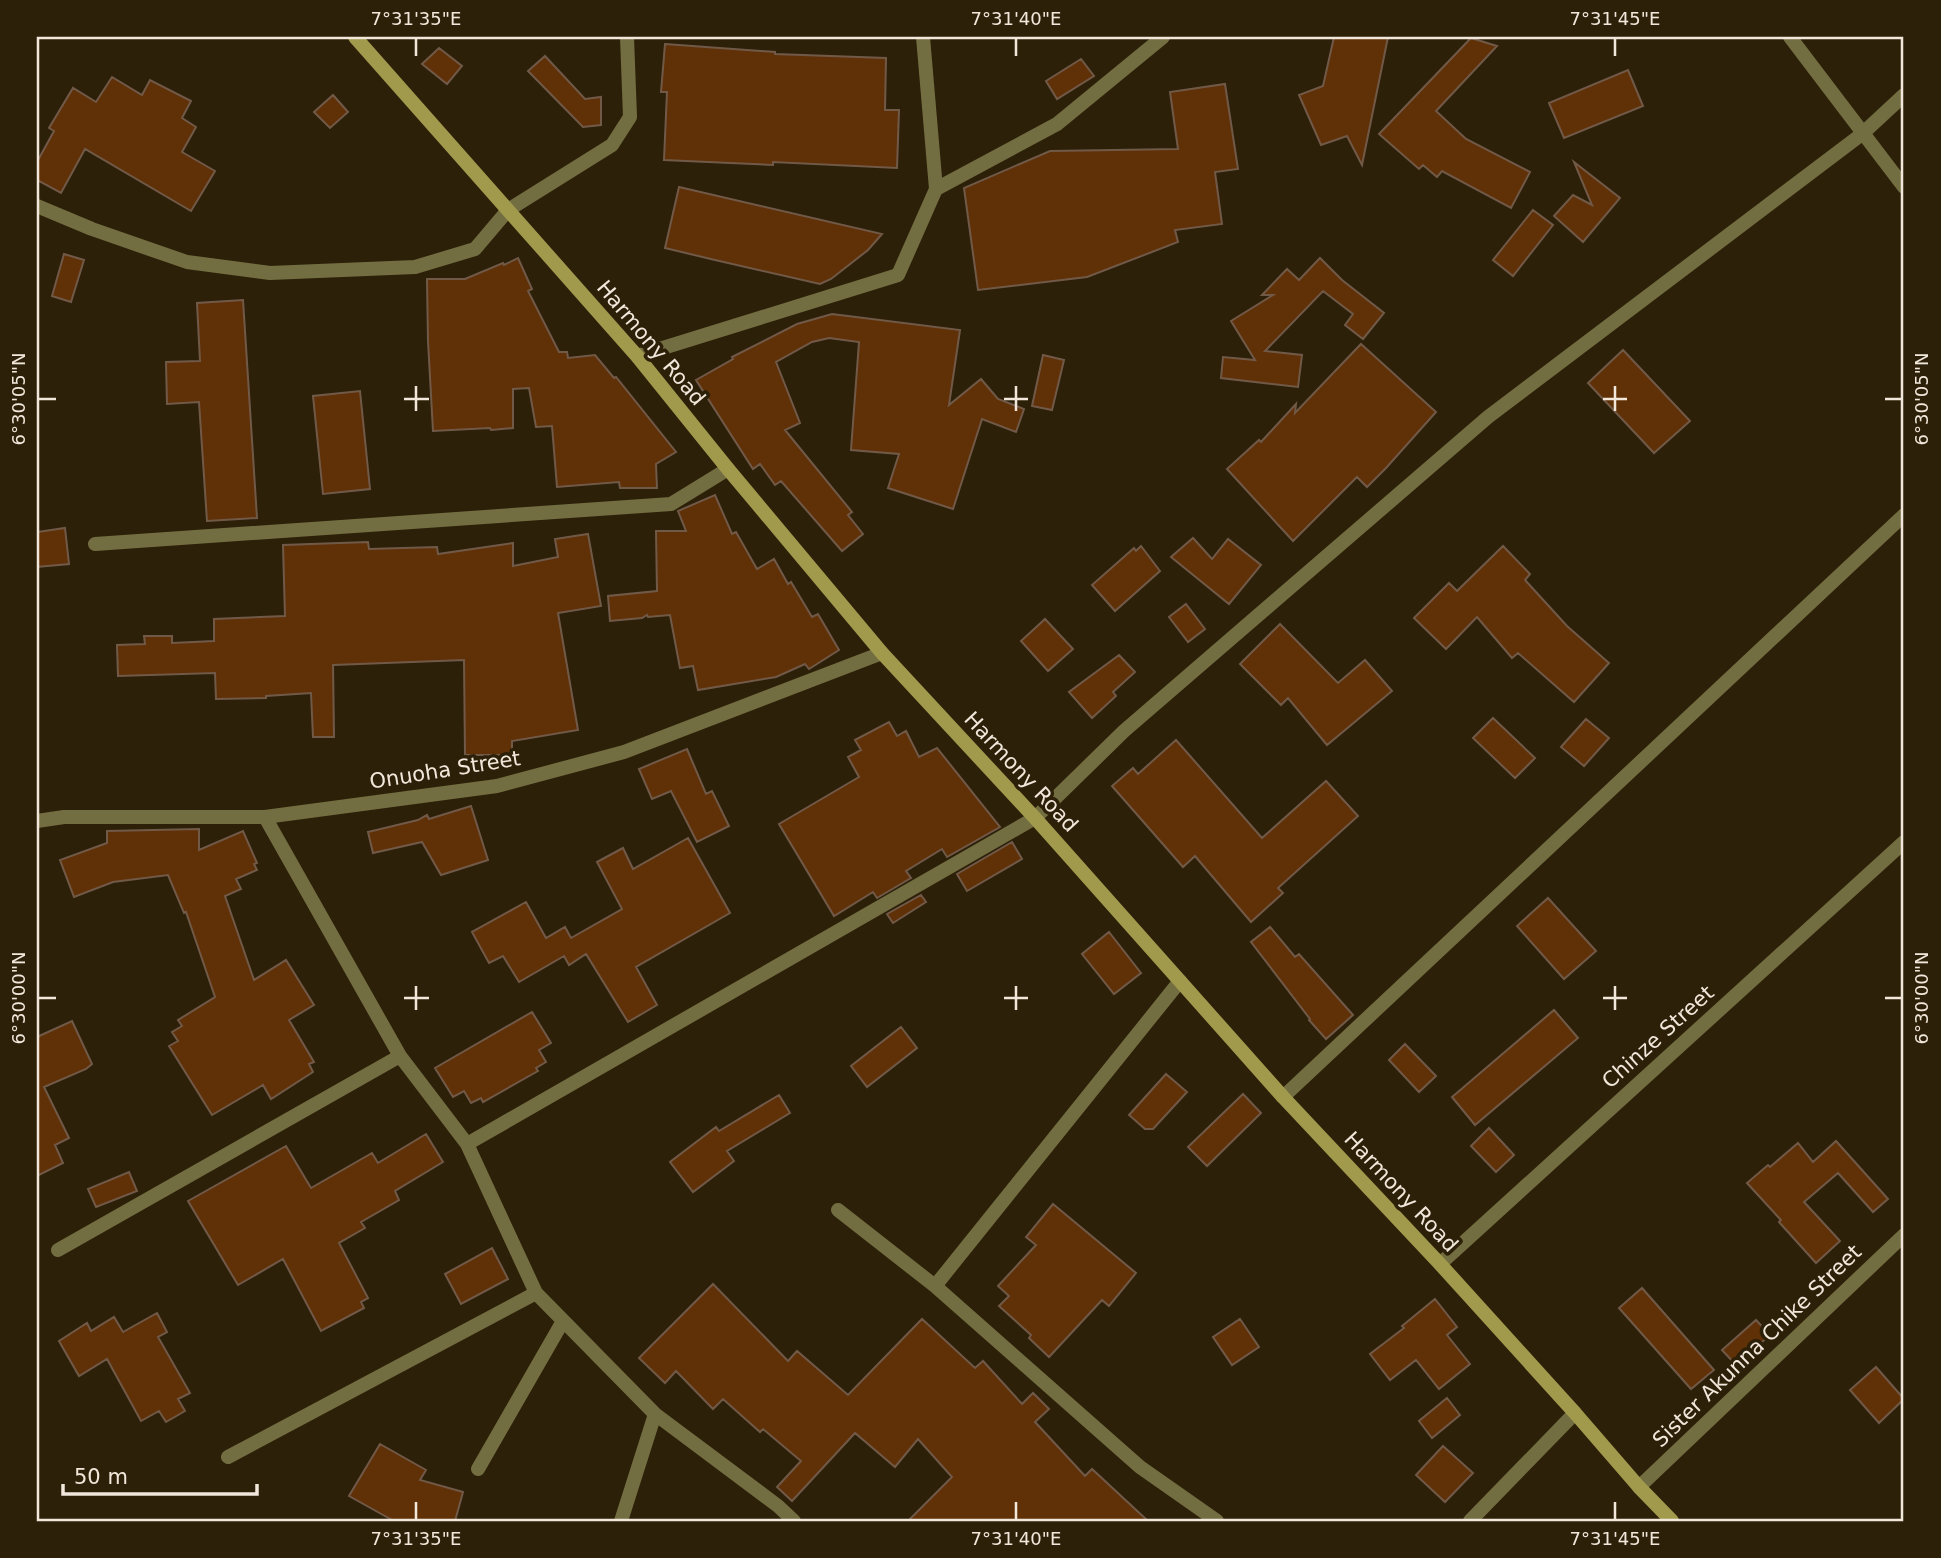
<svg xmlns="http://www.w3.org/2000/svg" width="1941" height="1558" font-family="'DejaVu Sans',sans-serif">
<style>
.building{fill:#603007;stroke:#715948;stroke-width:2}
.lines{fill:none;stroke-linecap:round;stroke-linejoin:round}
.minor{stroke:#736e41;stroke-width:14}
.secondary{stroke:#a19a4d;stroke-width:14}
.ticks{fill:none;stroke:#f1e8db;stroke-width:2.5}
.labels{text-anchor:middle;stroke-width:7;stroke-linejoin:round;paint-order:stroke}
.street-label{font-size:21px;fill:#f1e8db;stroke:#2d2009}
.neatline{fill:none;stroke:#f1e8db;stroke-width:2.5}
.ticks-label{font-size:18px;text-anchor:middle;fill:#f1e8db}
</style>
<rect width="100%" height="100%" fill="#2d2009"/>
<path class="building" d="M 1334,37 L 1388,37 L 1362,165 L 1347,136 L 1321,145 L 1299,95 L 1323,86 Z
M 1471,38 L 1497,46 L 1436,111 L 1466,139 L 1530,172 L 1511,208 L 1442,171 L 1437,177 L 1423,165 L 1419,169 L 1379,134 Z
M 665,44 L 775,52 L 775,54 L 886,58 L 885,110 L 899,110 L 897,168 L 773,162 L 773,165 L 664,160 L 667,92 L 661,92 Z
M 439,48 L 462,66 L 447,84 L 422,64 Z
M 545,56 L 585,99 L 601,97 L 601,125 L 583,127 L 528,71 Z
M 1081,59 L 1094,76 L 1057,99 L 1046,81 Z
M 1628,70 L 1643,106 L 1564,138 L 1549,103 Z
M 112,77 L 142,95 L 150,80 L 191,101 L 182,118 L 196,127 L 182,152 L 215,171 L 191,211 L 85,149 L 61,193 L 37,180 L 37,162 L 54,131 L 49,128 L 73,88 L 96,102 Z
M 1225,84 L 1238,169 L 1215,172 L 1222,224 L 1175,230 L 1178,242 L 1087,277 L 978,290 L 964,188 L 1050,151 L 1178,149 L 1170,92 Z
M 333,95 L 348,112 L 330,128 L 314,112 Z
M 1574,162 L 1620,198 L 1583,242 L 1554,216 L 1573,195 L 1592,205 Z
M 679,187 L 882,234 L 868,250 L 831,279 L 820,284 L 715,260 L 665,248 Z
M 1533,210 L 1553,225 L 1513,276 L 1493,260 Z
M 64,254 L 84,260 L 71,302 L 52,296 Z
M 518,258 L 532,289 L 528,291 L 559,352 L 567,352 L 568,358 L 595,355 L 614,378 L 616,377 L 676,452 L 656,464 L 657,488 L 620,488 L 619,482 L 557,487 L 552,426 L 536,427 L 529,388 L 513,389 L 513,428 L 491,430 L 490,428 L 433,431 L 428,341 L 427,279 L 465,279 L 503,263 L 504,265 Z
M 1320,258 L 1342,280 L 1384,313 L 1363,339 L 1345,325 L 1353,314 L 1323,291 L 1265,351 L 1302,355 L 1298,387 L 1221,378 L 1223,357 L 1255,360 L 1231,321 L 1273,295 L 1262,295 L 1287,269 L 1299,280 Z
M 243,300 L 257,518 L 207,521 L 199,402 L 167,404 L 166,362 L 200,361 L 197,303 Z
M 832,314 L 960,330 L 949,405 L 981,379 L 998,399 L 1024,409 L 1016,432 L 982,419 L 953,509 L 888,488 L 899,454 L 851,450 L 859,342 L 829,338 L 812,342 L 776,362 L 800,423 L 785,430 L 852,512 L 848,515 L 863,534 L 842,551 L 781,481 L 775,485 L 760,464 L 753,469 L 696,380 L 733,359 L 732,357 L 797,324 Z
M 1361,344 L 1436,412 L 1386,468 L 1367,487 L 1357,477 L 1293,541 L 1227,469 L 1259,440 L 1261,442 L 1296,404 L 1295,413 Z
M 1623,350 L 1690,421 L 1654,453 L 1588,383 Z
M 1043,355 L 1064,360 L 1052,410 L 1032,406 Z
M 360,391 L 370,489 L 323,494 L 313,396 Z
M 715,495 L 732,534 L 736,532 L 757,569 L 774,559 L 788,584 L 791,582 L 812,617 L 818,614 L 839,650 L 809,669 L 805,664 L 776,677 L 698,690 L 693,666 L 680,668 L 670,615 L 648,617 L 647,615 L 642,618 L 610,621 L 608,596 L 657,591 L 656,531 L 686,531 L 678,511 Z
M 65,528 L 69,564 L 37,567 L 37,532 Z
M 588,534 L 601,606 L 558,613 L 578,730 L 512,741 L 512,755 L 465,755 L 464,660 L 333,665 L 334,737 L 313,737 L 311,693 L 266,696 L 266,698 L 216,699 L 215,673 L 118,676 L 117,645 L 145,644 L 144,636 L 172,636 L 172,643 L 214,641 L 214,619 L 285,616 L 283,545 L 368,542 L 369,549 L 437,547 L 438,554 L 513,543 L 513,566 L 558,557 L 555,539 Z
M 1193,538 L 1212,559 L 1228,539 L 1261,565 L 1229,604 L 1171,557 Z
M 1141,546 L 1160,571 L 1115,611 L 1092,585 L 1134,548 L 1136,551 Z
M 1503,546 L 1530,574 L 1525,580 L 1567,626 L 1609,663 L 1574,702 L 1518,653 L 1512,658 L 1477,617 L 1446,649 L 1414,618 L 1449,583 L 1457,591 Z
M 1186,604 L 1205,629 L 1188,642 L 1169,617 Z
M 1045,619 L 1073,649 L 1048,671 L 1021,641 Z
M 1280,624 L 1338,683 L 1365,660 L 1392,691 L 1327,745 L 1288,698 L 1281,705 L 1240,664 Z
M 1119,655 L 1135,672 L 1113,692 L 1116,696 L 1092,718 L 1069,692 Z
M 1493,718 L 1535,758 L 1515,778 L 1473,738 Z
M 1586,719 L 1609,738 L 1584,766 L 1561,747 Z
M 889,722 L 897,736 L 906,731 L 919,757 L 937,748 L 1000,827 L 947,857 L 942,849 L 906,871 L 911,878 L 877,898 L 873,892 L 834,916 L 779,824 L 859,777 L 848,757 L 861,750 L 855,740 Z
M 1176,740 L 1262,838 L 1326,781 L 1358,816 L 1278,888 L 1283,893 L 1251,922 L 1195,856 L 1183,867 L 1112,786 L 1133,768 L 1138,774 Z
M 687,749 L 706,794 L 712,791 L 729,826 L 697,842 L 671,791 L 652,799 L 639,769 Z
M 471,806 L 488,860 L 441,875 L 422,842 L 373,853 L 368,832 L 418,820 L 427,815 L 429,819 Z
M 199,829 L 199,850 L 243,831 L 257,863 L 254,864 L 257,870 L 236,879 L 241,889 L 225,896 L 254,980 L 286,960 L 314,1005 L 289,1020 L 314,1062 L 309,1064 L 313,1072 L 271,1099 L 263,1085 L 212,1115 L 169,1046 L 178,1041 L 172,1032 L 182,1026 L 178,1020 L 215,997 L 186,912 L 184,913 L 168,875 L 113,882 L 74,897 L 60,860 L 107,843 L 107,831 Z
M 688,838 L 730,913 L 636,967 L 657,1005 L 628,1022 L 586,954 L 569,965 L 564,956 L 519,982 L 503,956 L 489,963 L 472,932 L 526,902 L 546,938 L 565,927 L 571,938 L 622,909 L 597,862 L 623,848 L 633,869 Z
M 1012,842 L 1022,859 L 967,891 L 957,874 Z
M 921,895 L 926,902 L 893,923 L 887,914 Z
M 1548,898 L 1596,951 L 1564,979 L 1517,926 Z
M 1270,927 L 1295,957 L 1299,954 L 1353,1015 L 1326,1039 L 1309,1020 L 1310,1019 L 1251,942 Z
M 1109,932 L 1141,973 L 1114,994 L 1082,954 Z
M 1554,1010 L 1578,1038 L 1475,1125 L 1452,1097 Z
M 532,1012 L 551,1043 L 539,1050 L 546,1062 L 536,1068 L 538,1071 L 483,1102 L 481,1098 L 471,1103 L 464,1091 L 453,1097 L 435,1068 Z
M 72,1021 L 92,1064 L 86,1069 L 44,1087 L 69,1138 L 55,1145 L 63,1163 L 37,1176 L 37,1037 Z
M 901,1027 L 917,1048 L 867,1087 L 851,1066 Z
M 1405,1044 L 1436,1076 L 1419,1092 L 1389,1060 Z
M 1166,1074 L 1187,1092 L 1153,1129 L 1145,1129 L 1129,1115 Z
M 1243,1094 L 1261,1113 L 1207,1166 L 1188,1147 Z
M 779,1095 L 790,1113 L 727,1151 L 734,1161 L 693,1192 L 670,1162 L 716,1127 L 719,1131 Z
M 1489,1128 L 1514,1155 L 1496,1172 L 1471,1146 Z
M 426,1134 L 443,1162 L 395,1191 L 399,1200 L 361,1222 L 365,1228 L 339,1243 L 368,1298 L 361,1302 L 364,1308 L 321,1331 L 283,1259 L 238,1285 L 188,1201 L 286,1146 L 311,1188 L 372,1153 L 378,1163 Z
M 1836,1141 L 1888,1199 L 1873,1212 L 1838,1173 L 1804,1202 L 1840,1241 L 1816,1263 L 1779,1222 L 1781,1220 L 1747,1183 L 1768,1165 L 1770,1167 L 1798,1143 L 1813,1162 Z
M 129,1172 L 137,1191 L 96,1207 L 88,1189 Z
M 1053,1204 L 1136,1273 L 1109,1306 L 1102,1300 L 1049,1357 L 1029,1338 L 1031,1335 L 999,1306 L 1009,1296 L 998,1286 L 1036,1245 L 1026,1237 Z
M 492,1248 L 508,1279 L 461,1304 L 445,1274 Z
M 713,1284 L 788,1361 L 797,1351 L 848,1395 L 922,1319 L 975,1368 L 983,1361 L 1022,1404 L 1033,1393 L 1049,1409 L 1035,1422 L 1085,1476 L 1092,1469 L 1148,1521 L 908,1521 L 952,1477 L 918,1439 L 895,1467 L 855,1433 L 792,1501 L 777,1487 L 801,1461 L 763,1429 L 760,1432 L 723,1399 L 713,1409 L 676,1371 L 665,1383 L 639,1358 Z
M 1642,1288 L 1714,1370 L 1691,1389 L 1619,1308 Z
M 1435,1299 L 1457,1327 L 1447,1335 L 1470,1364 L 1439,1389 L 1416,1360 L 1390,1380 L 1370,1354 L 1404,1328 L 1402,1326 Z
M 157,1313 L 167,1332 L 158,1337 L 190,1393 L 178,1399 L 185,1411 L 166,1422 L 159,1411 L 141,1421 L 107,1359 L 79,1376 L 59,1341 L 87,1323 L 91,1331 L 114,1317 L 123,1332 Z
M 1240,1319 L 1259,1347 L 1232,1365 L 1213,1337 Z
M 1756,1320 L 1770,1335 L 1736,1365 L 1722,1350 Z
M 1876,1367 L 1904,1399 L 1879,1423 L 1850,1390 Z
M 1447,1398 L 1460,1415 L 1432,1438 L 1419,1421 Z
M 380,1444 L 426,1470 L 420,1480 L 463,1492 L 455,1521 L 394,1521 L 349,1496 Z
M 1443,1446 L 1473,1473 L 1445,1502 L 1416,1475 Z"/>
<g class="lines">
<path class="minor" d="M 923,37 L 936,189
M 1790,37 L 1904,187
M 37,206 L 92,229 L 187,262 L 270,273 L 415,267 L 475,249 L 508,210 L 612,145 L 630,117 L 627,37
M 637,356 L 898,275 L 936,189 L 1057,124 L 1163,37
M 95,544 L 671,504 L 728,469
M 265,817 L 400,1056 L 467,1144 L 536,1293 L 655,1414 L 778,1506 L 794,1521
M 37,821 L 64,817 L 265,817 L 497,786 L 624,752 L 882,653
M 1283,1097 L 1904,515
M 467,1144 L 1035,818 L 1124,731 L 1488,417 L 1862,134 L 1904,95
M 838,1210 L 935,1286 L 1140,1467 L 1217,1521
M 58,1250 L 400,1056
M 1440,1264 L 1904,842
M 935,1286 L 1180,981
M 228,1457 L 536,1293
M 478,1469 L 563,1321
M 1639,1487 L 1904,1235
M 621,1521 L 655,1414
M 1470,1521 L 1575,1413"/>
<path class="secondary" d="M 355,37 L 637,356 L 728,469 L 882,653 L 1035,818 L 1283,1097 L 1440,1264 L 1575,1413 L 1639,1487 L 1672,1521"/>
</g>
<path class="ticks" d="M 416,38 L 416,56M 1016,38 L 1016,56M 1615,38 L 1615,56M 416,386 L 416,411M 1016,386 L 1016,411M 1615,386 L 1615,411M 38,399 L 56,399M 404,399 L 429,399M 1004,399 L 1028,399M 1603,399 L 1627,399M 1885,399 L 1902,399M 416,986 L 416,1010M 1016,986 L 1016,1010M 1615,986 L 1615,1010M 38,998 L 56,998M 404,998 L 429,998M 1004,998 L 1028,998M 1603,998 L 1627,998M 1885,998 L 1902,998M 416,1502 L 416,1520M 1016,1502 L 1016,1520M 1615,1502 L 1615,1520"/>
<g class="labels">
<g class="street-label">
<text transform="translate(651 343) rotate(50)" y="7">Harmony Road</text>
<text transform="translate(445 770) rotate(-9)" y="7">Onuoha Street</text>
<text transform="translate(1021 772) rotate(47)" y="7">Harmony Road</text>
<text transform="translate(1658 1037) rotate(-42)" y="7">Chinze Street</text>
<text transform="translate(1401 1192) rotate(47)" y="7">Harmony Road</text>
<text transform="translate(1757 1346) rotate(-44)" y="7">Sister Akunna Chike Street</text>
</g>
</g>
<rect width="1941" height="1558" fill="none" stroke="#2d2009" stroke-width="77"/>
<path d="M63 1484v10h194v-10" fill="none" stroke="#f1e8db" stroke-width="3.5"/>
<text x="74" y="1484" font-size="21" fill="#f1e8db" stroke="#2d2009" stroke-width="5" paint-order="stroke">50 m</text>
<rect x="38" y="38" width="1864" height="1482" class="neatline"/>
<g class="ticks-label">
<text x="416" y="25">7°31'35"E</text>
<text x="1016" y="25">7°31'40"E</text>
<text x="1615" y="25">7°31'45"E</text>
<text transform="translate(19 399) rotate(-90)" y="6">6°30'05"N</text>
<text transform="translate(1922 399) rotate(-90)" y="6">6°30'05"N</text>
<text transform="translate(19 998) rotate(-90)" y="6">6°30'00"N</text>
<text transform="translate(1922 998) rotate(-90)" y="6">6°30'00"N</text>
<text x="416" y="1545">7°31'35"E</text>
<text x="1016" y="1545">7°31'40"E</text>
<text x="1615" y="1545">7°31'45"E</text>
</g>
</svg>
